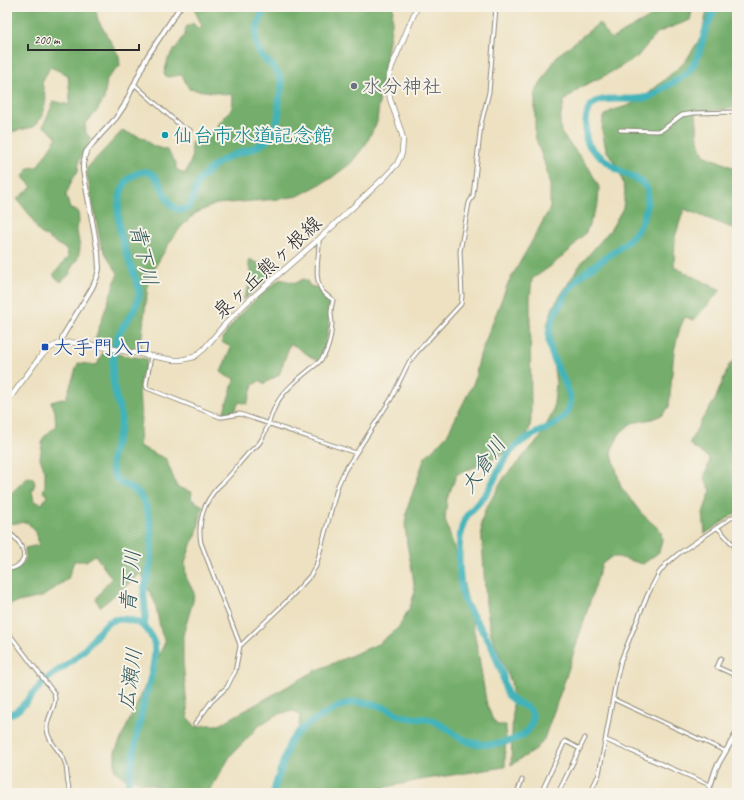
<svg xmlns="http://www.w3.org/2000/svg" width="744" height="800" font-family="Caveat,'Klee One',sans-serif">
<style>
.forest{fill:#75ae6c;stroke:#506c4c}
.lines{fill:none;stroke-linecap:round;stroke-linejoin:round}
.river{stroke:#42b3b9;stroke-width:7}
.minor-casing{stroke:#8c8676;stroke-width:5}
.tertiary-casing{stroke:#8c8676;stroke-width:6}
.secondary-casing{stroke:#8c8676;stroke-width:6}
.minor{stroke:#fff;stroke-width:3}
.tertiary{stroke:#fff;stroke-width:4}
.secondary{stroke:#fff;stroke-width:4.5}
.worship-dot{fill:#6b7280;stroke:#f7f3e8;stroke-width:1.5}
.culture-dot{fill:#0f9aa8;stroke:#f7f3e8;stroke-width:1.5}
.transit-dot{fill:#1a4fb4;stroke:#f7f3e8;stroke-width:1.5}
.labels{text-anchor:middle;stroke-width:4;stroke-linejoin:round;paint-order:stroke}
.worship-label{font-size:20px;fill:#5b616d;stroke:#f7f3e8;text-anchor:start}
.culture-label{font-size:20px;fill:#0d838f;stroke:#f7f3e8;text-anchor:start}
.street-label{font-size:20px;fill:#2b2b2b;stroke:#f7f3e8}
.transit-label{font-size:20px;fill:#164399;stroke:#f7f3e8;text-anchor:start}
.water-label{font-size:21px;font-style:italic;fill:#335b5d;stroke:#f7f3e8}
</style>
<rect width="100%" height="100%" fill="#f7f3e8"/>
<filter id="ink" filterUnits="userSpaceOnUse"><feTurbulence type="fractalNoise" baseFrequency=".025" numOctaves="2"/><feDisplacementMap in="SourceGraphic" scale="8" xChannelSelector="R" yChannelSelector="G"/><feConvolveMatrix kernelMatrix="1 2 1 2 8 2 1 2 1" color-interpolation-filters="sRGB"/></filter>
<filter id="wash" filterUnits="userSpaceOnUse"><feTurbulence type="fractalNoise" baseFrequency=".012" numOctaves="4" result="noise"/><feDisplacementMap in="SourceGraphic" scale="16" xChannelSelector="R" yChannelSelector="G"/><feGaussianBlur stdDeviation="0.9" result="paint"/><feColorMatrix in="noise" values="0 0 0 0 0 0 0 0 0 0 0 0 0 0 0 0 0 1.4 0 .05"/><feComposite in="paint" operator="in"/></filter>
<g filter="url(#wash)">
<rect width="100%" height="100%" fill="#ede1c1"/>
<path class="forest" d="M 7,7 L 95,7 L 98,20 L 119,56 L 120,66 L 107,79 L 104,99 L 95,114 L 85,123 L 86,133 L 91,139 L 79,161 L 78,171 L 72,180 L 66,195 L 70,209 L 78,211 L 79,222 L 76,226 L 80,248 L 78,258 L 72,267 L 69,275 L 61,282 L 53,275 L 68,257 L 67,250 L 39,232 L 29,214 L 17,199 L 32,187 L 23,177 L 28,168 L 37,167 L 57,137 L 43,126 L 54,101 L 69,105 L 70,97 L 68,75 L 50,67 L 42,83 L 46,99 L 43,115 L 34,127 L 10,132 L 7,135 Z
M 195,7 L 393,7 L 392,23 L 380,94 L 377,122 L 366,144 L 351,163 L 330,179 L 298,196 L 279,199 L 216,204 L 196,213 L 181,227 L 170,242 L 149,277 L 140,351 L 94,342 L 118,273 L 109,260 L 101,245 L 86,169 L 122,131 L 144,138 L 153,146 L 167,150 L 176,163 L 176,169 L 185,174 L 192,158 L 191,143 L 198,141 L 201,142 L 210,138 L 211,133 L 232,108 L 233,95 L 189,89 L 182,75 L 167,77 L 164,74 L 168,59 L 185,35 L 186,27 L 193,23 L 198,29 L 202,26 L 195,11 Z
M 661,7 L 693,7 L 690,20 L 657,33 L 637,57 L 606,75 L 581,87 L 564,101 L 560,120 L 561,133 L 589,168 L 599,187 L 598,204 L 586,232 L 569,251 L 551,266 L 532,279 L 530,298 L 531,417 C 531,422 530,428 528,432 C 519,452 477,466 457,474 L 447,499 L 445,519 L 461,571 L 471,616 L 478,651 L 486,701 L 492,718 L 497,725 L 506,725 L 505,767 L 420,780 L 378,789 L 380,793 L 273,793 L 273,785 L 278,769 L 299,727 L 300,716 L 295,711 L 286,712 L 274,716 L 260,725 L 231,755 L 210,790 L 206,793 L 183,793 L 139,782 L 123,777 L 115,771 L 115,752 L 165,642 L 161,632 L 155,603 L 141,573 L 100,607 L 96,599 L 104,587 L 112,579 L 95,555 L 86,561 L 74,561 L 68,579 L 42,597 L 14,603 L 7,606 L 7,571 C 14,571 24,566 25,559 C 26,555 25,552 25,548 L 39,545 L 36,532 L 27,522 L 7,524 L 7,497 L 28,477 L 33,478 L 35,484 L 32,491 L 34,501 L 42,504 L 47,496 L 43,492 L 45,486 L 45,471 L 40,458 L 43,438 L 56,426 L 55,411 L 51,402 L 66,398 L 78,363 L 97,365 L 103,352 L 147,359 L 145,370 L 141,377 L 139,392 L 141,417 L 139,446 L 166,459 L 177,487 L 192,492 L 191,499 L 203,506 L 196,536 L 192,542 L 185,563 L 186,577 L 194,593 L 193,601 L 183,635 L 183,661 L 188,718 L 196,727 L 208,725 L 219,725 L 315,671 L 378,644 L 398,628 L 410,607 L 415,591 L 412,570 L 407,544 L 405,524 L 408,506 L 425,457 L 447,435 L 474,382 L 480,355 L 508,283 L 531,243 L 550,208 L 550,186 L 545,165 L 535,136 L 535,93 L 557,56 L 599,23 L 611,39 L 647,19 Z
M 708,7 L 737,7 L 737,109 L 733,108 L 720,110 L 696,111 L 698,140 L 704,155 L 737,169 L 737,230 L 684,209 L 675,237 L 674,267 L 721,290 L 694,320 L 685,317 L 680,328 L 674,351 L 669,407 L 662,415 L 652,419 L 632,423 L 620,433 L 611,451 L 621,487 L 642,514 L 661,531 L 662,540 L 659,552 L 643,564 L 618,557 L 611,557 L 602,564 L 565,680 L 544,739 L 535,750 L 511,765 L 513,701 L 511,682 L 491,634 L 486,605 L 481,523 L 485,510 L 505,476 L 540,438 L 553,412 L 556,384 L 553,361 L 549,344 L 547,325 L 553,307 L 580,265 L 611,229 L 623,208 L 625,191 L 619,169 L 606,150 L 602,131 L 603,117 L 611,111 L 627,106 L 641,100 L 685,62 L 701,37 Z
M 249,259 L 277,272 L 243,300 L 253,276 L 249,267 Z
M 280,279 L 296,283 L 303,279 L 307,281 L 310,286 L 319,288 L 322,294 L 330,301 L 328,314 L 329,324 L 325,348 L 317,361 L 295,346 L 290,344 L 279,375 L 263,384 L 261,380 L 253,385 L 247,404 L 239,402 L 235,411 L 223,414 L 235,378 L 228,377 L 221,372 L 231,347 L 221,342 C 235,315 257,298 280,279 Z
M 737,358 L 737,512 L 705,534 L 703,513 L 711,490 L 704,479 L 710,459 L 689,444 L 701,421 L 715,400 L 729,365 Z"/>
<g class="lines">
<path class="river" d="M 144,627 C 145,620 146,614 145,607 C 145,601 143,597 144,591 C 145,585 147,580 148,575 C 153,551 154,520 142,498 C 134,482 113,490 112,464 C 111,448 121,436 121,420 C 121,412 118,404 116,396 C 112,380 111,364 115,348 C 116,341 118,335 122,328 C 129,317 139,307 139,292 C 139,284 134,276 132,269 C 123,244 113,219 121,193 C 123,185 128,178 136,174 C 165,161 159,209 182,210 C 193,210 193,191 198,183 C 200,179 205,174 208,171 C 216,163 226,158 236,154 C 246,151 258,148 266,141 C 274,134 278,122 279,111 C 279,107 278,103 279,99 C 281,87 285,85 277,72 C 275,68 272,66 269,63 C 264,59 259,53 257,46 C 253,33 260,19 265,7
M 7,715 C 10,714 13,713 15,712 C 26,705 36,688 47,679 C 60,669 74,661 85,649 C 92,642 101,627 109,622 C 120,616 137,620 146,628 C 151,634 155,643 155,650 C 155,669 147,688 143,707 C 137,735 131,765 127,793
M 273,793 L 289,745 C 296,731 309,723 322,716 C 333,710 344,702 358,702 C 367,702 377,705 386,708 C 393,711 399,716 406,717 C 415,719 423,718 432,720 C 442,724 450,731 459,737 C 474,747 495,746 512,740 C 518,738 527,734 530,727 C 541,704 515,707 508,695 C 504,689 504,680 502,673 C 499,665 496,657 493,649 C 485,631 471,617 464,599 C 458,579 456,535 466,517 C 473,507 483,500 489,489 C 497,475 503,457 516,446 C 527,435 544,431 558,422 C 580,406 568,388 558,369 C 554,360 550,351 549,341 C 548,326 555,313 562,301 C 567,292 574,282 582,275 C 606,254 638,245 646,210 C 647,204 649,196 647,189 C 643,179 624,174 615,168 C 609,163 602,158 596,153 C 593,150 588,146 587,141 C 585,137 586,131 586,126 C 586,120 586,114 589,109 C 595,95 621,100 634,99 C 639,99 644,98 649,97 C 656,94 660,90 667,86 C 675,81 683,78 689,71 C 699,59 701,44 706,29 C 708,22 713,15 715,7"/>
</g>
</g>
<g filter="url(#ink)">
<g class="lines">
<defs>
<path id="minor" d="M 134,84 L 182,127 L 190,130
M 620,130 L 657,131 L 662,130 L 682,115 L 694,113 L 735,112 L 737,113
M 151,356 L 146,385 L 147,388 L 220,417 L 223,417 L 240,414 L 356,453
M 717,527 L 737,549
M 7,532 C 17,537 31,555 19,565 C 15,568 11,569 7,569
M 7,631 L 54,693 C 58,706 47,715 47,728 C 47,741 59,749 64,760 C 69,771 65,782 71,793
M 240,646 L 290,598 L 310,576 L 316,566 L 338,485 L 345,470 L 391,399 L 409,362 L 418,351 L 461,304 L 462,296 L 460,251 L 469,203 L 473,196 L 481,124 L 489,92 L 496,7
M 721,658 L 717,667 L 737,676
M 613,699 L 725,751
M 195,724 L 211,702 L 227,687 L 232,677 L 235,672 L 240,646 L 239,642 L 201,543 C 197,522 204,502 218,487 C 222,483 226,480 229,476 C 235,470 239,463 245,457 C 249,451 256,448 260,442 C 268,430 270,415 277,403 C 286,387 305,374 319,362 C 329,352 331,337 332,323 C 332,320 331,316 331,313 C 331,309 332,304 333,300 C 329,297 326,295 323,292 C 312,278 320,255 319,239
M 606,740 L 710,785
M 517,793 L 522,780
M 541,793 L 565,741 L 580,749
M 558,793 L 585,738
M 590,793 L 599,774 L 616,681 L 621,660 L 647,596 L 659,573 L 666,564 L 678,554 L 737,514"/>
<path id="tertiary" d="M 62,343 L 62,338 L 64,334 L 92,288 L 97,277 L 99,269 L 98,253 L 83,170 L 83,164 L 86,152 L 93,143 L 116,118 L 124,106 L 147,57 L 180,7
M 708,793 L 716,768 L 737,732"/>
<path id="secondary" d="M 7,402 L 40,357 C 53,343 63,341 81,343 L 173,360 L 181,360 L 190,358 L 194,357 L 204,349 L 225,324 L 247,302 L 319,239 L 385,177 L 397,164 L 402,153 L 403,139 L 401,131 L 390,99 L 389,91 L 389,76 L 392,66 L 417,7"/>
</defs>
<use href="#minor" class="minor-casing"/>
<use href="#tertiary" class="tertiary-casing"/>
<use href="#secondary" class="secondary-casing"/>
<use href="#minor" class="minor"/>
<use href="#tertiary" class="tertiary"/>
<use href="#secondary" class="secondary"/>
</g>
</g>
<circle class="worship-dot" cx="354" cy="86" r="4"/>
<circle class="culture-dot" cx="165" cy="135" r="4"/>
<rect class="transit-dot" x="41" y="343" width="8" height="8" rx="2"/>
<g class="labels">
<g class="worship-label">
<text x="362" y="93">水分神社</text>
</g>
<g class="culture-label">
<text x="173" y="142">仙台市水道記念館</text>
</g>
<g class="street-label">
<text transform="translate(267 267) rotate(-43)" y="7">泉ヶ丘熊ヶ根線</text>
</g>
<g class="transit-label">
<text x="53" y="354">大手門入口</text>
</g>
<g class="water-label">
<text transform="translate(144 255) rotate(77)" y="7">青下川</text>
<text transform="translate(483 465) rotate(-55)" y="7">大倉川</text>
<text transform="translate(130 581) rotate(-85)" y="7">青下川</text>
<text transform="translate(130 679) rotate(-82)" y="7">広瀬川</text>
</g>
</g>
<rect width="744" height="800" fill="none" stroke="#f7f3e8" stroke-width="24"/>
<path d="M28 44v6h111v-6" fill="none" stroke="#2b2b2b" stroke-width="2"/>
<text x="34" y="44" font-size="12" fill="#2b2b2b" stroke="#f7f3e8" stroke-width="3" paint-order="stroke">200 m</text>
</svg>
